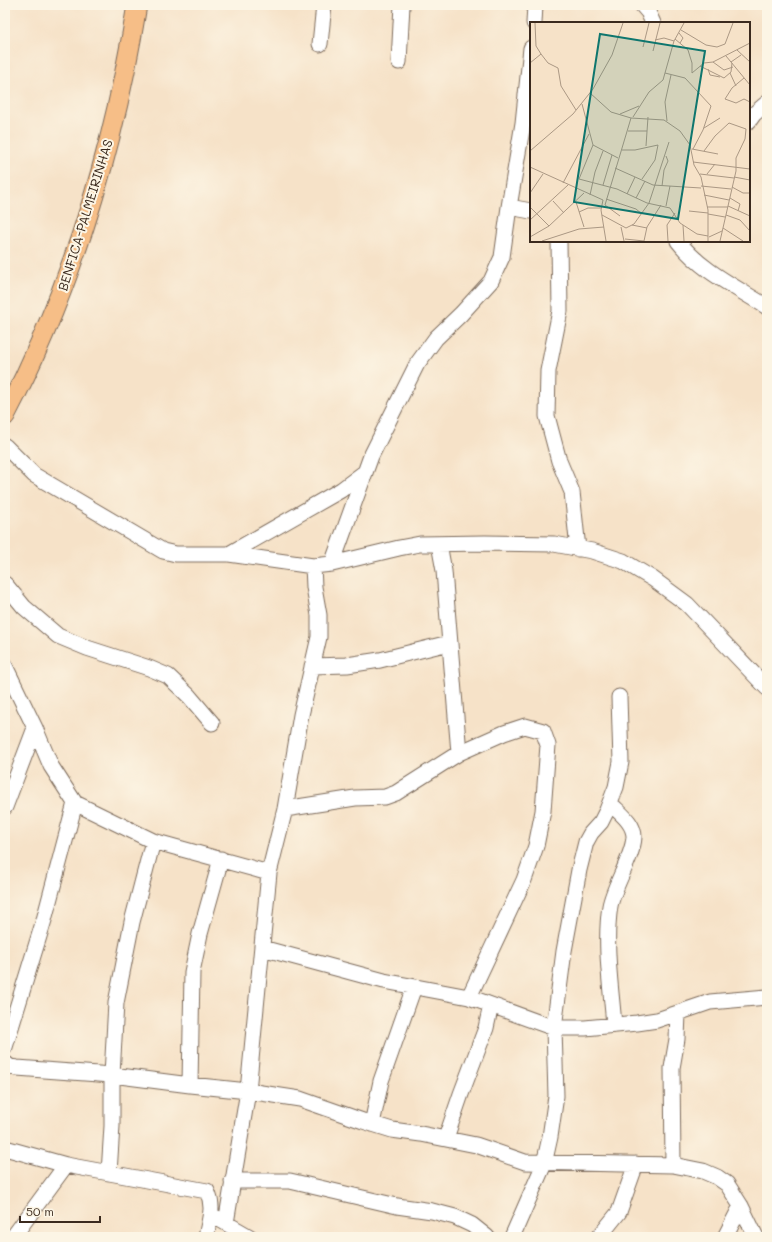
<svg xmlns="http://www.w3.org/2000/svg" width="772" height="1242" font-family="Mali,sans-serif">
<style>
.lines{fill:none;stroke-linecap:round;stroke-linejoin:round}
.minor-casing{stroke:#7c6a5a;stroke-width:17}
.major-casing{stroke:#7c6a5a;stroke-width:21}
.minor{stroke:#fff;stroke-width:15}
.major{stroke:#f6be87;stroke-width:19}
.labels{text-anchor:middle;stroke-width:4;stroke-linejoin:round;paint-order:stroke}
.street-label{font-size:13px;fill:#3b2a1e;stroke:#fcf5e5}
.inset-road{fill:none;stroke:#ab9884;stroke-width:1}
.view{fill:#0f766e;fill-opacity:0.15;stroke:#0f766e;stroke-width:2}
.inset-edge{fill:none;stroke:#3b2a1e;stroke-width:2}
</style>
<rect width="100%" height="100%" fill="#fcf5e5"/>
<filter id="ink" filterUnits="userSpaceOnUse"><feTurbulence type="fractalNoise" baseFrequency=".025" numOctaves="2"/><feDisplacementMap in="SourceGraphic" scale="8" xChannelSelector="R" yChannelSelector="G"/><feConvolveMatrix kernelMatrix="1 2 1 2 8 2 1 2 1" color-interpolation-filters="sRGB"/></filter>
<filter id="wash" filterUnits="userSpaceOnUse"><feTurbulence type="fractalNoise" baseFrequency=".012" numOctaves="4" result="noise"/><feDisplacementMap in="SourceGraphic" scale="16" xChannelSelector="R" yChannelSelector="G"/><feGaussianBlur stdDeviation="0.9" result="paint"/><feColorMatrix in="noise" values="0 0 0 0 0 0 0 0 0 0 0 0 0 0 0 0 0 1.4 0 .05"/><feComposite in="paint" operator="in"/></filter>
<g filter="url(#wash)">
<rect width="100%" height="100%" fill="#f6e2c8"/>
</g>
<g filter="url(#ink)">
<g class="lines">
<defs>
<path id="minor" d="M 642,5 L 648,12 L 653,23
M 534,23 L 535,5
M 320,44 L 324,5
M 399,62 L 402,5
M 749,121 L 754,114 L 767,103
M 509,207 L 531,211
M 559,241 L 560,311 L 548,371 L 547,416 L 559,461 L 572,492 L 578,549
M 678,241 C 701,271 736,287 767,307
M 5,446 L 34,475 L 163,551 L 176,554 L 229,554 L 313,566 L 332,564 L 399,548 L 420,544 L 485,543 L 554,544 L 592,551 L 623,561 L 653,579 L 687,604 L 767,688
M 439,544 L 444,571 L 459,753
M 229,554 L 341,490 L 365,472
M 332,564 L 371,456 L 417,364 L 436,338 L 461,314 L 491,281 L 502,257 L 509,207 L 523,123 L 531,48
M 5,584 L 24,607 L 58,636 L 87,648 L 149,668 L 168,676 L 189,696 L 212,723
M 5,666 L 35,728 L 51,766 L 75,803 L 153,841 L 269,873
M 312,666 L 347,665 L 380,660 L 449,643
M 610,803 C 619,813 634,822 634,837 C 633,857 614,885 610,906 C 604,944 611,987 614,1025
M 5,807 L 35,728
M 285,809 L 355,798 L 385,797 L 396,793 L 459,753 L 504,733 L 525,726 L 543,731 L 548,745 L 543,811 L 536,846 L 524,880 L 469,997
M 262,948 L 384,981 L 469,997 L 554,1028 L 585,1028 L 637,1023 L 657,1020 L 710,1002 L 767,997
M 5,1047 L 44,920 L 75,803
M 5,1063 L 10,1067 L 17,1068 L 112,1075 L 190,1085 L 248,1091 L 300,1099 L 363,1121 L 392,1130 L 421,1134 L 476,1145 L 525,1162 L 673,1165 L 703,1171 L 717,1177 L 727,1184 L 741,1206 L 756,1237
M 190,1085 L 192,972 L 200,934 L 221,859
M 372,1124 L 381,1081 L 414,987
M 446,1138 L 461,1094 L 486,1028 L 491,1005
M 5,1148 L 66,1165 L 207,1191 C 215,1207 209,1220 206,1237
M 673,1165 L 672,1068 L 677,1039 L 678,1013
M 109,1173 L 112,1126 L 112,1075 L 116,1003 L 132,922 L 153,841
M 232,1181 L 290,1181 L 397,1206 L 432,1211 L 455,1217 L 472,1225 L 487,1237
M 217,1218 L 250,1237
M 226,1223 L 248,1091 L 269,873 L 285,809 L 301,715 L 319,637 L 319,615 L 314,587 L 313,566
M 13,1237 L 66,1165
M 512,1237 L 544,1164 L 550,1137 L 556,1096 L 554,1028 L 564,951 L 579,870 L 586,842 L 591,833 L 601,822 L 607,810 L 616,787 L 621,762 L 619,697
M 599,1237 L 619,1212 L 636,1164
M 725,1237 L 741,1206"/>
<path id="major" d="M 5,416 C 72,288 114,148 137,5"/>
</defs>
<use href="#minor" class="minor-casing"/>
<use href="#major" class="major-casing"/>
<use href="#minor" class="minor"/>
<use href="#major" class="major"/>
</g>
</g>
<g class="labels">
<g class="street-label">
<text transform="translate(85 215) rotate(-73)" y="5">BENFICA-PALMEIRINHAS</text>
</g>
</g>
<g transform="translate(530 22)">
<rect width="220" height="220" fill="#f6e2c8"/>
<path class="inset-road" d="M 5,1 L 6,24 L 11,32M 151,8 L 176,23 L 187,25 L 195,22 L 203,1M 149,11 L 153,16 L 150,21M 145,17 L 158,28 L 162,41 L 162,51M 125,18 L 134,16 L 144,19M 113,25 L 119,1M 207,28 L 220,40M 123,29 L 130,1M 196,34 L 220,63M 183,40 L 194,48 L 203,45M 201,40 L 211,33M 0,41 L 11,32 L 18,41 L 28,46 L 31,64 L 46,88M 170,44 L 194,56 L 201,50 L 202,41M 178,47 L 180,53 L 190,55M 135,51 L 155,56 L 181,84 L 173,108 L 163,127M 162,51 L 174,41 L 183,40 L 220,21M 200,51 L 206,64M 214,56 L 202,66 L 195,77 L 206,81 L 214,77 L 220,80M 60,71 L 81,90 L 101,96 L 134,98 L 150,109 L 160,123 L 164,143 L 171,155 L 178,188 L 178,219M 52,82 L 63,123 L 88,136M 90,92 L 109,84M 103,95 L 119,70 L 133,58 L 144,19 L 154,1M 137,99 L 135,80 L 141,53M 174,106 L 190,96M 98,109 L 117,109M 63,123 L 49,157 L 87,167 L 117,181 L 140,186 L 150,201 L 167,212 L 178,214M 116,124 L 118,95M 162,127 L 188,132M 92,128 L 105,128 L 128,123 L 125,138 L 112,157M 0,129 L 43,92 L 63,67 L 82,33 L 93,1M 174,129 L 185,114 L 199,101 L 216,107 L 215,117 L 206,136 L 206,149 L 190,219M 163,140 L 220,147M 0,145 L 73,178 L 71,188 L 76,219M 85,146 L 123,163 L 171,166M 170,152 L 204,156M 177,152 L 185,142M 204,155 L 220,158M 33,161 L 59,112M 73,163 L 82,133M 132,164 L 134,148 L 138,139 L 136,134M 171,164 L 201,167M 202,165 L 213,171 L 220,171M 0,171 L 13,152M 97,172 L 105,155M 60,173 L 65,150 L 73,129M 174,173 L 199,178M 106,176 L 115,159M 200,176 L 210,182 L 208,189M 76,177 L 106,187 L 112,192M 23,179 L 34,191M 46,180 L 54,205M 75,183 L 101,96M 75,183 L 90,194M 136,184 L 140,164M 198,184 L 220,194M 0,185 L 19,204M 177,185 L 198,185M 159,189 L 178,191M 49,190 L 58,186 L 71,186M 178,192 L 195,195M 72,193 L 96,206 L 104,202 L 119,181 L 139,120M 196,193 L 210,198 L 220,209M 0,198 L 38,163M 102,203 L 117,206M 153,203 L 154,219M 91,205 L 94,219M 193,206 L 213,219M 0,215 L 19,204 L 54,171M 179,215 L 192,209M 95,217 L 114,219M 12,219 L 49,207 L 74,205M 114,219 L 117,205 L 131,183M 138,219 L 137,203 L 145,191"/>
<path class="view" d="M 70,12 L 175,29 L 148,197 L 44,180 Z"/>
<rect width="220" height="220" class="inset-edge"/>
</g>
<rect width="772" height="1242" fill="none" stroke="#fcf5e5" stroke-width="20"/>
<path d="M20 1216v6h80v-6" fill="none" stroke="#3b2a1e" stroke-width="2"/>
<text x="26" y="1216" font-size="12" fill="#3b2a1e" stroke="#fcf5e5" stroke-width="3" paint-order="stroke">50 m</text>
</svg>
